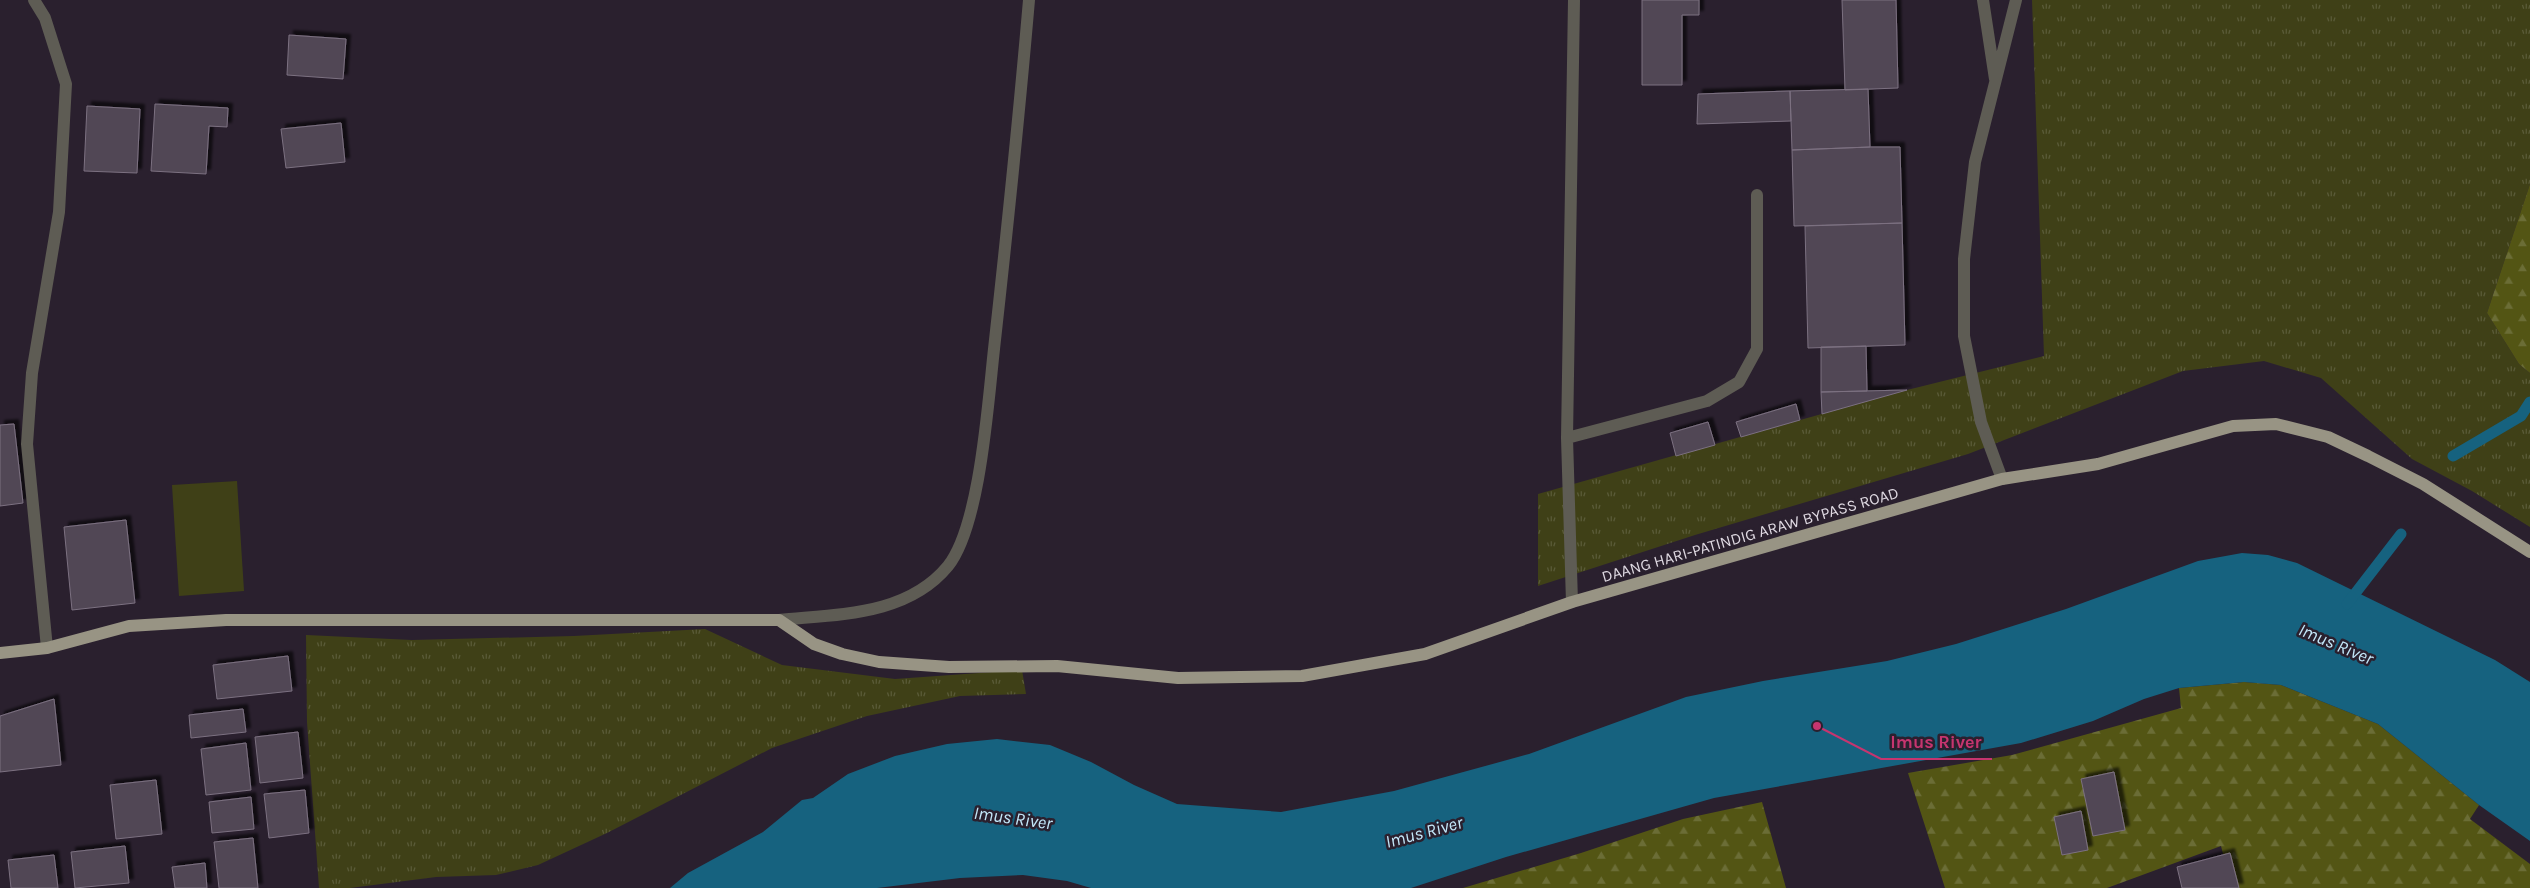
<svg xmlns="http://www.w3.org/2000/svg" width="2530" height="888" font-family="Karla,sans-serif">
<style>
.grass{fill:url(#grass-tufts)}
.forest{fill:url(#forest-firs)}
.park{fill:#3f4017}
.water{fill:#16627f}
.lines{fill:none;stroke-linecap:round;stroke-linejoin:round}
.stream{stroke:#16627f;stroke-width:11}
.building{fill:#514755;stroke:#7c7181;filter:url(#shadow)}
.minor{stroke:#5e5c54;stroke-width:12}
.major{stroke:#989484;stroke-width:12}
.labels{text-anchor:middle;stroke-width:5;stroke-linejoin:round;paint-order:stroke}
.street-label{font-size:16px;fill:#dfd9e2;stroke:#2a202e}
.water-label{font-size:18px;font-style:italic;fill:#c4e8fa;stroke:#2a202e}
.leader{fill:none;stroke:#c6356f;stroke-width:2}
.callout-dot{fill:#c6356f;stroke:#2a202e;stroke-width:2}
.callout-label{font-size:18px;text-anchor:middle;font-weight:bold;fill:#c6356f;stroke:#2a202e;stroke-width:5;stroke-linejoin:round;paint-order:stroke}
</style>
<defs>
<pattern id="grass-tufts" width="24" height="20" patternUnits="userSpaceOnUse" patternTransform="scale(1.25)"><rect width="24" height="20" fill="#3f4017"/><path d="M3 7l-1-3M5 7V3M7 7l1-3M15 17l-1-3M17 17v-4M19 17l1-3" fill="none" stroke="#5a5b38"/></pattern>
<pattern id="forest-firs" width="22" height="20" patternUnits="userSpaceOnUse" patternTransform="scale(1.25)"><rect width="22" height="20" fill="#535514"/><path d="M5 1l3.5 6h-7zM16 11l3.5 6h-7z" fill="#6b6d36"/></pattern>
<filter id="shadow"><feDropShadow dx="4.5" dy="-4.5" stdDeviation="1" flood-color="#0009"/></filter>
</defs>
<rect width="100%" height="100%" fill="#2a202e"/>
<path class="grass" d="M 2032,0 L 2530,0 L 2530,184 L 2487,313 L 2519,364 L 2530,373 L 2530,527 L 2472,491 L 2412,459 L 2321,378 L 2264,361 L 2183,371 L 1968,454 L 1695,535 L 1538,586 L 1538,494 L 1907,390 L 2044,356 Z
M 705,629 L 782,665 L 895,679 L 1022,670 L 1026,694 L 960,696 L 867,716 L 772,748 L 607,833 L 538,865 L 496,875 L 436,877 L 350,888 L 319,888 L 307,722 L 306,635 L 412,640 L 574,636 Z"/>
<path class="forest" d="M 2530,184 L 2530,373 L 2519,364 L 2487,313 Z
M 2244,682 L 2281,685 L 2378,724 L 2479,805 L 2470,819 L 2530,864 L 2530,888 L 2232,888 L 2221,846 L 2107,888 L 1945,888 L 1908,773 L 2012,755 L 2181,708 L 2179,688 Z
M 1762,802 L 1786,888 L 1463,888 L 1581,853 L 1683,819 Z"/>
<path class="park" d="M 237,481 L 244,591 L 179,596 L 172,485 Z"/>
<path class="water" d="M 2242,553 L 2268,555 L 2297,563 L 2495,660 L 2530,682 L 2530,841 L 2479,805 L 2378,724 L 2281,685 L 2244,682 L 2179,688 L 2144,699 L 2093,721 L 2021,743 L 1714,798 L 1506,857 L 1411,888 L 1091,888 L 1067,881 L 1023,875 L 960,878 L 877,888 L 670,888 L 688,873 L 763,832 L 802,800 L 813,798 L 848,774 L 895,756 L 947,744 L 997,739 L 1050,745 L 1091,762 L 1134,785 L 1177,804 L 1281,812 L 1394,791 L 1529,754 L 1686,697 L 1763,681 L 1887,661 L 1956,644 L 2066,609 L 2198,561 Z"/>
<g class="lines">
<path class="stream" d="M 2453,456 L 2521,416 L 2530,402
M 2347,604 L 2401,534"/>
</g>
<path class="building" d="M 1642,0 L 1699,0 L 1699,15 L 1682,15 L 1682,85 L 1642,85 Z
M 1842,0 L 1896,0 L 1898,88 L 1845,90 Z
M 289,35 L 346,39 L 343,79 L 287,75 Z
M 1868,89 L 1870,147 L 1792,150 L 1790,91 Z
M 1790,91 L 1791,121 L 1697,124 L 1698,94 Z
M 155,104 L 228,108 L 227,127 L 209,126 L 206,174 L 151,171 Z
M 87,106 L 140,109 L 137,173 L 84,171 Z
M 341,123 L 345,162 L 286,168 L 281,129 Z
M 1870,147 L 1900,147 L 1902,223 L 1794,226 L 1792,150 Z
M 1902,223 L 1905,345 L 1808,348 L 1805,226 Z
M 1866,346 L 1867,391 L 1821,392 L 1821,347 Z
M 1907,390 L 1822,414 L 1821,392 Z
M 1796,404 L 1800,420 L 1741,437 L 1736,422 Z
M 1708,422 L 1715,445 L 1676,456 L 1670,433 Z
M 14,424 L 23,503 L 0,506 L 0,425 Z
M 126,520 L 135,603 L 72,610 L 64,527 Z
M 288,656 L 292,691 L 217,699 L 213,665 Z
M 54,699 L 61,765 L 0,772 L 0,716 Z
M 243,709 L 246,732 L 191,738 L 189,715 Z
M 298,732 L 303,778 L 260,783 L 255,737 Z
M 246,743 L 251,790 L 206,795 L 201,749 Z
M 2114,772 L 2125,830 L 2093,836 L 2081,779 Z
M 156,780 L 162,834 L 116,839 L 110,785 Z
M 305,790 L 309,833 L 269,838 L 264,794 Z
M 251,797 L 254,829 L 212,833 L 209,802 Z
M 2081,811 L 2088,850 L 2062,855 L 2054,817 Z
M 253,838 L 258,888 L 219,888 L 214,842 Z
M 125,846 L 129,883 L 75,888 L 71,852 Z
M 2230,853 L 2239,888 L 2182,888 L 2177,867 Z
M 54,855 L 58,888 L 11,888 L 8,860 Z
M 205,863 L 207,888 L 175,888 L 172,867 Z"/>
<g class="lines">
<path class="minor" d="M 34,0 L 45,18 L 66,84 L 59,212 L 32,373 L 27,444 L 47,648
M 1983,0 L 1995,79
M 1567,438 L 1707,401 L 1739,382 L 1757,349 L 1757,195
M 2002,479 L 1981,422 L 1964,336 L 1964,259 L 1975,162 L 2016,0
M 1572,602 L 1567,438 L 1574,0
M 779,620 C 838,614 907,616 948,566 C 980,526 988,403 994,349 C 1007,232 1019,116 1029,0"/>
<path class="major" d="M 0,653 L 47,648 L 129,626 L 226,620 L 779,620 L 814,644 L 842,654 L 879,662 L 949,667 L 1057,666 L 1178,678 L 1302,676 L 1425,654 L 1572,602 L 2002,479 L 2098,464 L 2233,426 L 2276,424 L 2328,437 L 2368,456 L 2423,484 L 2530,552"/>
</g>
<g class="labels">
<g class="street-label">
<text transform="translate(1750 534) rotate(-16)" y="6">DAANG HARI-PATINDIG ARAW BYPASS ROAD</text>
</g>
<g class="water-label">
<text transform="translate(2336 644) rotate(23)" y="6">Imus River</text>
<text transform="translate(1013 818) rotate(8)" y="6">Imus River</text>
<text transform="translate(1424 832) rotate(-15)" y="6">Imus River</text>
</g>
</g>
<path class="leader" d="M1817 726L1881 759H1992"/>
<circle class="callout-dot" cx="1817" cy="726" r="5"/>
<g class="callout-label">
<text x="1936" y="748">Imus River</text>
</g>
</svg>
